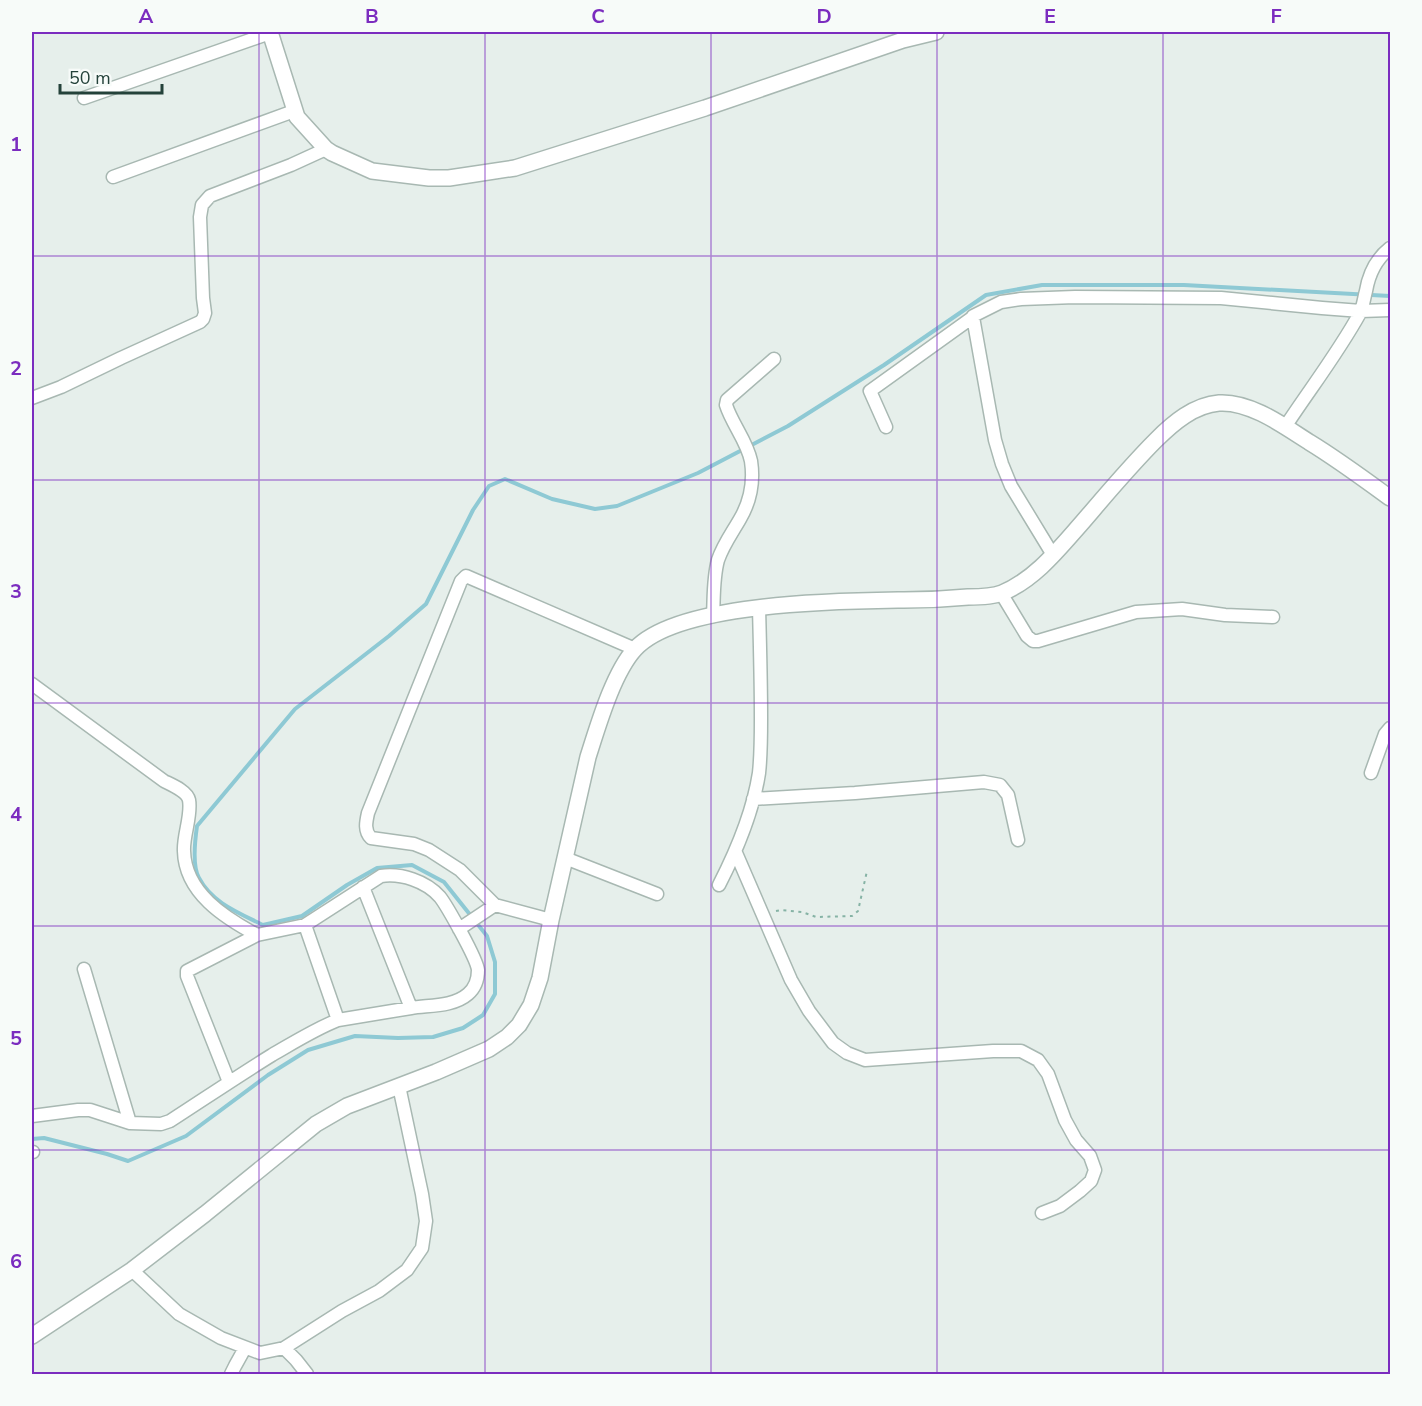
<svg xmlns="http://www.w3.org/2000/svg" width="1422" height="1406" font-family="'Nunito Sans',sans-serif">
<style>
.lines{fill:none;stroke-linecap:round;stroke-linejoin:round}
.stream{stroke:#8ec9d4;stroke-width:4}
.minor-casing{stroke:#a8b8b2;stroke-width:15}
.tertiary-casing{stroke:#a8b8b2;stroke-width:18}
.path{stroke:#86b3a5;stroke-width:2;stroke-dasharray:3 4.5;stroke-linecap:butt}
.minor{stroke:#fff;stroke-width:12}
.tertiary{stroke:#fff;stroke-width:15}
.grid{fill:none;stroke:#7b2cbf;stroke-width:1.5;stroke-opacity:0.55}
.neatline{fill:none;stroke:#7b2cbf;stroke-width:2}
.grid-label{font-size:20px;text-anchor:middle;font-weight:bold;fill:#7b2cbf}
</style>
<rect width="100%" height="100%" fill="#e6efeb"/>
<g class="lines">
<path class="stream" d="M 32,1139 L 44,1138 L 107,1154 L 128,1161 L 186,1136 L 268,1075 L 308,1050 L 355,1036 L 398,1038 L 433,1037 L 463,1028 L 483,1015 L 495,994 L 495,962 L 487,936 L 444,882 L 412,865 L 377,868 L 347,885 L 302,916 L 263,925 C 239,913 212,903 199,878 C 192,866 195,840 197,826 L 295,709 L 389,636 L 426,604 L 473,510 L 489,486 L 505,479 L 552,499 L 595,509 L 617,506 L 698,473 L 788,426 L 884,365 L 986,295 L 1042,285 L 1184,285 L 1390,296"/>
<defs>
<path id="minor" d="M 84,98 L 270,33
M 113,177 L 294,111
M 973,317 L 995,440 L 1002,464 L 1011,486 L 1053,555
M 32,398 L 61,387 L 121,358 L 200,322 L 203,319 L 205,313 L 203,298 L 200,217 L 202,205 L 210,196 L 291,165 L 326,149
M 886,427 L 870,391 L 973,317 L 973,316 L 1001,302 L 1021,299 L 1075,297 L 1221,298 L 1322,308 L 1361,311 L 1390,310
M 1285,427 C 1310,389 1338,353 1360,313 C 1363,307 1364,298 1366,291 C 1369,273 1376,259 1390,248
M 1001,593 L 1027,636 L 1033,641 L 1038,641 L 1136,612 L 1182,609 L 1225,615 L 1273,617
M 713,616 C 714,598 713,578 718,560 C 723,545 732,533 740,519 C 750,502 754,481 751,461 C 747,441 732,424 726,405 L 727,400 L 774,359
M 32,684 L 164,781 C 172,785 187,791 189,800 C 192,815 183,836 184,851 C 185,893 225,918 257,935
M 1371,773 L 1385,734 L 1390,728
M 753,799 L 855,793 L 984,782 L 1000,785 L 1008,795 L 1018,840
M 736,853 L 791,980 L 809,1011 L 833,1043 L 847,1053 L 865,1060 L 993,1051 L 1021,1051 L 1038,1060 L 1048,1074 L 1065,1120 L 1076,1140 L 1090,1156 L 1095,1170 L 1091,1181 L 1080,1191 L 1060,1206 L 1042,1213
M 565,858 L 657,894
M 719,885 C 737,850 753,812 759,773 C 761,755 761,736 761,718 C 761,681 760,645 759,608
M 363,887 L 411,1008
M 551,920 L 495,905 L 460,870 L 429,850 L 414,844 L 371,838 C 364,831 366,822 368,813 L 461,581 L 466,576 L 635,649
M 305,925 L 338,1020
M 459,929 L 495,905
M 84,969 L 130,1123
M 32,1116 L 78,1110 L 90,1110 L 130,1123 L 161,1124 L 170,1121 C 204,1099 238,1076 272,1055 C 293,1043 315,1029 338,1020 C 362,1016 386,1012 411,1008 C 429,1005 453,1007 468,994 C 475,988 478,979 478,970 C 477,959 447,906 440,897 C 426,881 401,873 381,876 L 305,925 L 257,935 L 187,971 L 187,976 L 229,1082
M 32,1152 L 33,1152
M 132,1270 L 179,1314 L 221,1338 L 260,1353 L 284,1348 L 296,1360 L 307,1374
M 284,1348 L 342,1311 L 379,1291 L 407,1270 L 422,1248 L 426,1221 L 422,1194 L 399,1086
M 231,1374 L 235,1366 L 245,1348"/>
<path id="tertiary" d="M 270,32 L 297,117 L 326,149 L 332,153 L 372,171 L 429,178 L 449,178 L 515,168 L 705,108 L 903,40 L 936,32
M 32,1336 L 132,1270 L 205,1214 L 316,1124 L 347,1106 L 436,1072 L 489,1049 L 507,1037 L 519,1025 L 531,1005 L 540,978 L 551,920 L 588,757 C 598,726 613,673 635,649 C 678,602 841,601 904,600 C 925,600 947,599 968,597 C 979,597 992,597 1002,593 C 1034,580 1058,550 1080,525 C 1105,496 1129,467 1156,440 C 1173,423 1194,405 1219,403 C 1250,401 1284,426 1309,442 C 1337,459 1364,479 1390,498"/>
</defs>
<use href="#minor" class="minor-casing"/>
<use href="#tertiary" class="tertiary-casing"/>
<path class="path" d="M 776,911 L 781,910 L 802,912 L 816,917 L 852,916 L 858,911 L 867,871"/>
<use href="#minor" class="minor"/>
<use href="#tertiary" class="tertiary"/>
</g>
<path class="grid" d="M 259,32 L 259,1374M 485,32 L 485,1374M 711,32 L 711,1374M 937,32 L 937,1374M 1163,32 L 1163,1374M 32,256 L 1390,256M 32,480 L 1390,480M 32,703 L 1390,703M 32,926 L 1390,926M 32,1150 L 1390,1150"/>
<rect width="1422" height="1406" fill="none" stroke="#f7fbf9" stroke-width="66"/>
<path d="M60 84v9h102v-9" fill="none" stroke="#24423a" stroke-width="3"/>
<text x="69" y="84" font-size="18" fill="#24423a" stroke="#f7fbf9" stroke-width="4.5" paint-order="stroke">50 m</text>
<rect x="33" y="33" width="1356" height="1340" class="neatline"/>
<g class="grid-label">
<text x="146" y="23">A</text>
<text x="372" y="23">B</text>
<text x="598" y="23">C</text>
<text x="824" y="23">D</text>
<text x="1050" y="23">E</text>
<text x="1276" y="23">F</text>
<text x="16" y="151">1</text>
<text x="16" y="375">2</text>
<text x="16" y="598">3</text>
<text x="16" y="821">4</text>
<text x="16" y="1045">5</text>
<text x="16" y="1268">6</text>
</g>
</svg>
